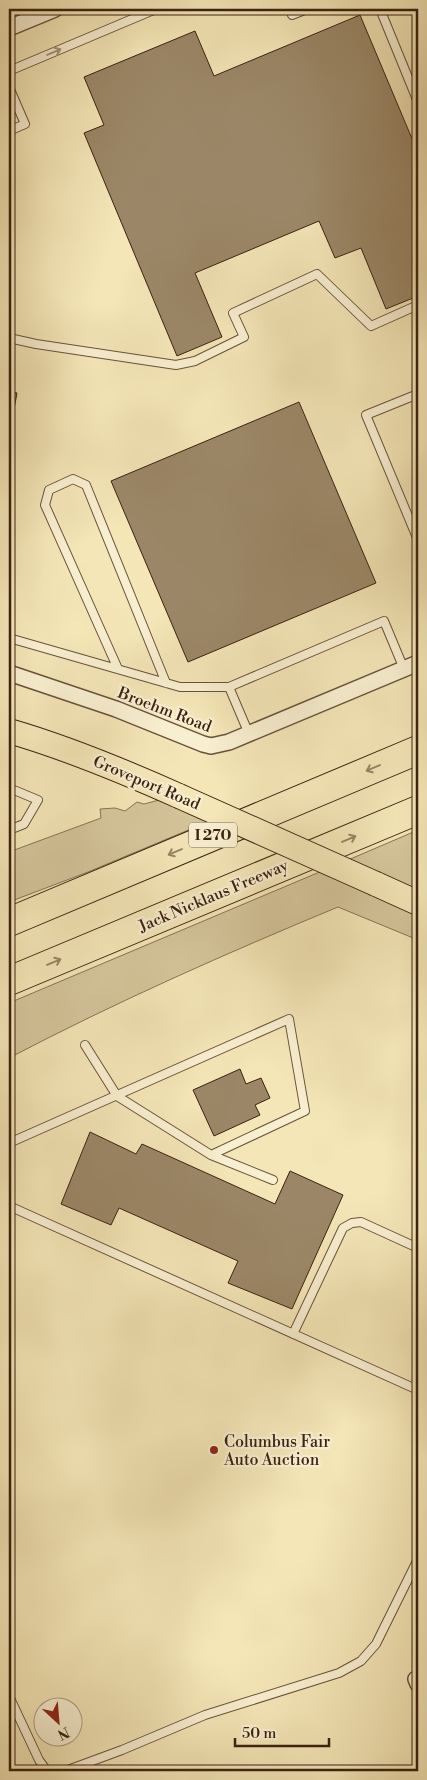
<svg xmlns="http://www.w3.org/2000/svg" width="427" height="1780" font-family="'Libre Bodoni',serif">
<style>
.green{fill:#d5c59b;stroke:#887356}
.building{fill:#9b8767;stroke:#3b2111}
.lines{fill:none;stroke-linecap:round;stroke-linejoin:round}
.service-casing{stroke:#69523a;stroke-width:10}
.minor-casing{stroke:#69523a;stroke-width:18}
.primary-casing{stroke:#3b2111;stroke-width:26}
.motorway-casing{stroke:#3b2111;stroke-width:30}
.service{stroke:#f8efd0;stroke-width:8}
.minor{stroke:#f8efd0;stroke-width:15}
.primary{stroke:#f4e6b7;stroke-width:24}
.motorway{stroke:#f4e6b7;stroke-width:28}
.primary-bridge-casing{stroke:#3b2111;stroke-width:26;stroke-linecap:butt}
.primary-bridge{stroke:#f4e6b7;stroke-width:24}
.oneway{stroke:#a3927a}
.oneway2{stroke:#988464}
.poi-dot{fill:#8f2418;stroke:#f8efd0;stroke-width:2}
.labels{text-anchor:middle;stroke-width:4.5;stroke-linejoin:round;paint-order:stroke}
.shield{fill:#f8efd0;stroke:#745f4a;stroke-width:1}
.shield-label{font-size:15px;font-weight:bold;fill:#3b2111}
.street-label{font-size:16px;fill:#3b2111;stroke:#f8efd0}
.poi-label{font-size:16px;fill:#3b2111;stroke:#f8efd0;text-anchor:start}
</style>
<rect width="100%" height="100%" fill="#f4e6b7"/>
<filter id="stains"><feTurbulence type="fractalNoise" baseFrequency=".004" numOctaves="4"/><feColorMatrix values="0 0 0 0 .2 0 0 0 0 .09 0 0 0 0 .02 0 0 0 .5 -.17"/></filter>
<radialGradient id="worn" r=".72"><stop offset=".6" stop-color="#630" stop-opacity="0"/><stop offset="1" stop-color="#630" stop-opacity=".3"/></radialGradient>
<path class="green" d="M 159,800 L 210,821 L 88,872 L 9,902 L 9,852 L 101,818 L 100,809 L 115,808 L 125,811 L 137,802 L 144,804 Z
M 418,830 L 418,892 L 348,860 Z
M 322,871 L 418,914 L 418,940 L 338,907 C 227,953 116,1002 9,1058 L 9,1003 Z"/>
<path class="building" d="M 360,15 L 418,153 L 418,296 L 386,309 L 361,248 L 335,258 L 319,221 L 195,273 L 222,337 L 177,356 L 84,133 L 104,125 L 84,77 L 195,31 L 214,76 Z
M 9,391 L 17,393 L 9,436 Z
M 299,402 L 376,583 L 188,662 L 111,481 Z
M 240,1069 L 246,1084 L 261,1078 L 270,1098 L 255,1105 L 260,1115 L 214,1136 L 193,1090 Z
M 90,1132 L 136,1154 L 142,1144 L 275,1204 L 290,1171 L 343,1195 L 292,1309 L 228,1283 L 238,1261 L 119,1208 L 111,1225 L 61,1204 Z"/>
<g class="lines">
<defs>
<path id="service" d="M 290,9 L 292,15 L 307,9
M 380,9 L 418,102
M 9,71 L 156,9
M 9,87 L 25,124 L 9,131
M 9,338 L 36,344 L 176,365 L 195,361 L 244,337 L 233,313 L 317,274 L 371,326 L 418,305
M 418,394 L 366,415 L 418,540
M 9,638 L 180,687 L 229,687 L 384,621 L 404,669
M 118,669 L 45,505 L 49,490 L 73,479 L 86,485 L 166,683
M 229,687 L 249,734
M 9,788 L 38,800 L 24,824 L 9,830
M 85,1045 L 117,1096 L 211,1155 L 273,1180
M 9,1143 L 289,1019 L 305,1111 L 211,1155
M 9,1206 L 418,1390
M 293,1334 L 343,1228 L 352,1223 L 361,1222 L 418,1248
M 9,1696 L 39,1760 L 47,1771
M 65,1771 L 122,1750 L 205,1715 L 339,1673 L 361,1661 L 376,1644 L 418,1559"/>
<path id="minor" d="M 9,28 L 55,9
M 9,673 L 116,709 L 203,744 L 211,746 L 229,742 L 418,663
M 416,1679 L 418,1684"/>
<path id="primary" d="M 9,731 C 68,748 123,771 179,796
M 376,884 L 418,903"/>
<path id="motorway" d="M 9,922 L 418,750
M 9,981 L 418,810"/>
</defs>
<use href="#service" class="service-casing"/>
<use href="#minor" class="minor-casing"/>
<use href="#primary" class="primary-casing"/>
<use href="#motorway" class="motorway-casing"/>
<use href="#service" class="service"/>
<use href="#minor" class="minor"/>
<use href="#primary" class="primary"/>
<use href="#motorway" class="motorway"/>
<defs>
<path id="primary-bridge" d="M 179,796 L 376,884"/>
</defs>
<use href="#primary-bridge" class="primary-bridge-casing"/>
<use href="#primary-bridge" class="primary-bridge"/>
</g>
<defs><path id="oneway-shaft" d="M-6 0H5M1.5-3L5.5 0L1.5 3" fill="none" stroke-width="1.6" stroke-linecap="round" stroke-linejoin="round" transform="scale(1.25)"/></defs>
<use class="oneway" href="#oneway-shaft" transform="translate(54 52) rotate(-23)"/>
<g class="oneway2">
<use href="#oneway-shaft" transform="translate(373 768) rotate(157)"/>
<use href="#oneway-shaft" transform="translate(349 839) rotate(-23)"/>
<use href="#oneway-shaft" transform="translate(175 852) rotate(157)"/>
<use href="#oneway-shaft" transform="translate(54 962) rotate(-23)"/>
</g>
<circle class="poi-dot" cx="214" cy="1450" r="5"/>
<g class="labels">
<rect class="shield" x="189" y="822.5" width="48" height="25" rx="4"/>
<g class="shield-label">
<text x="213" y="840">I 270</text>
</g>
<g class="street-label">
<text transform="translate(165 709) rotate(21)" y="6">Broehm Road</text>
<text transform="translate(147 782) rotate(23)" y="6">Groveport Road</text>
<text transform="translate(213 895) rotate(-23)" y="6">Jack Nicklaus Freeway</text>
</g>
<g class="poi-label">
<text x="224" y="1447">Columbus Fair<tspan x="224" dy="18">Auto Auction</tspan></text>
</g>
</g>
<rect width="427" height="1780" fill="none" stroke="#f4e6b7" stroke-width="30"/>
<rect x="10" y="10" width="407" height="1760" fill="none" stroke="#3b2111" stroke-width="2.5"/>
<rect x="15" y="15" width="397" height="1750" fill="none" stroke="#3b2111"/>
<g transform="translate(58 1722) rotate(154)"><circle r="24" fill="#f8efd0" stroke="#ac9d84"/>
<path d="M0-4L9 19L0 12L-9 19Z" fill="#8f2418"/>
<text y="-8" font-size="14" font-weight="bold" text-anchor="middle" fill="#3b2111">N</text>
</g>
<path d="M235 1738v8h94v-8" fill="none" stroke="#3b2111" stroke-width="2.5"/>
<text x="242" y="1738" font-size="15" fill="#3b2111" stroke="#f8efd0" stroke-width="4" paint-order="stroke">50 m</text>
<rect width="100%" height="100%" filter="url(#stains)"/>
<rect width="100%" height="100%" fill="url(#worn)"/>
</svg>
